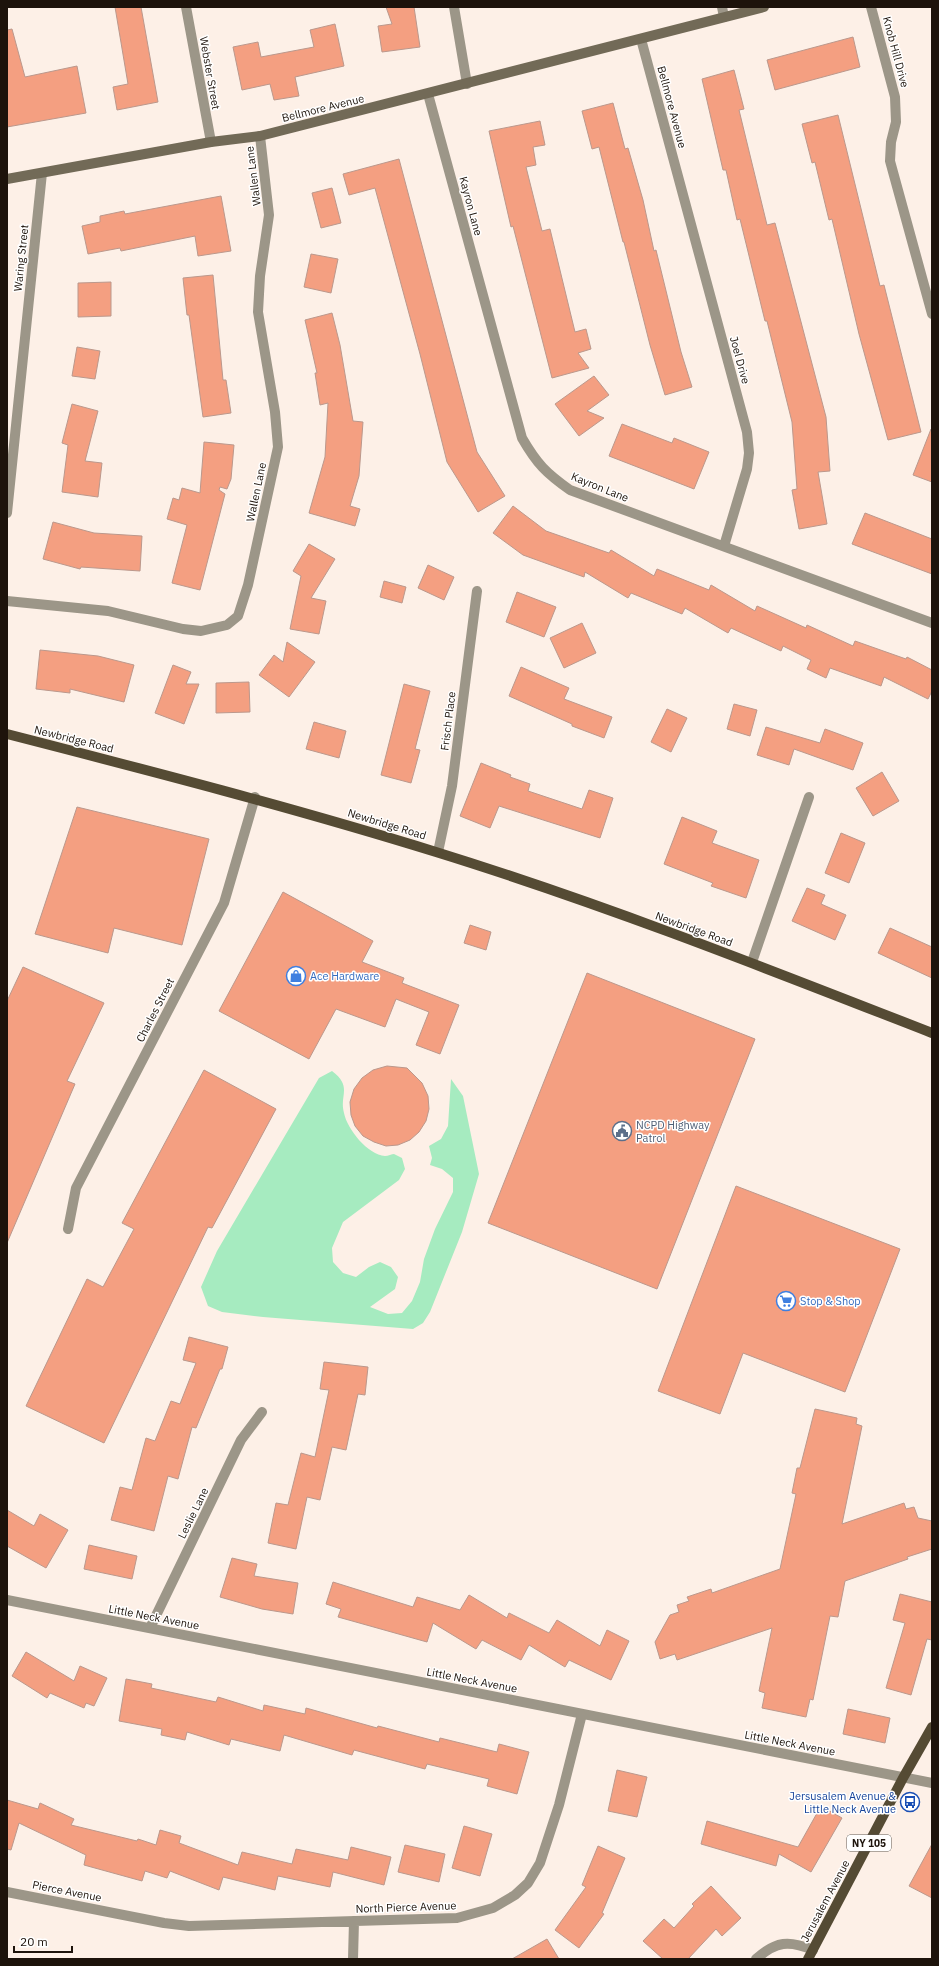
<svg xmlns="http://www.w3.org/2000/svg" width="939" height="1966" font-family="'IBM Plex Sans',sans-serif">
<style>
.green{fill:#a6ebc0}
.building{fill:#f49f81;stroke:#bb988c}
.lines{fill:none;stroke-linecap:round;stroke-linejoin:round}
.street{stroke:#9c9688;stroke-width:10}
.secondary{stroke:#726a57;stroke-width:10}
.primary{stroke:#554b34;stroke-width:10}
.labels{text-anchor:middle;stroke-width:3;stroke-linejoin:round;paint-order:stroke}
.shield{fill:#fff;stroke:#615a54;stroke-width:1}
.shield-label{font-size:10px;font-weight:bold;fill:#1d130b}
.street-label{font-size:11px;fill:#1d130b;stroke:#fff}
.shop-label{font-size:11px;fill:#366cbe;stroke:#fff;text-anchor:start}
.service-label{font-size:11px;fill:#4e5e75;stroke:#fff;text-anchor:start}
.transit-label{font-size:11px;fill:#164399;stroke:#fff;text-anchor:end}
</style>
<rect width="100%" height="100%" fill="#fdf0e7"/>
<path class="green" d="M 332,1071 C 353,1087 339,1095 344,1113 C 347,1129 368,1155 385,1156 C 388,1156 392,1154 394,1154 L 402,1158 L 405,1169 L 399,1180 L 343,1222 L 332,1248 L 333,1262 L 343,1273 L 356,1277 L 369,1267 L 380,1262 L 391,1267 L 398,1277 L 395,1289 L 370,1307 L 388,1314 L 402,1313 L 412,1301 L 420,1282 L 424,1259 L 435,1229 L 453,1192 L 453,1178 L 442,1169 L 430,1165 L 432,1158 L 429,1146 L 441,1139 L 448,1126 L 451,1079 L 463,1096 L 479,1174 L 462,1232 L 430,1312 L 423,1323 L 413,1329 L 263,1317 L 222,1312 L 208,1306 L 201,1287 L 217,1251 L 319,1078 Z"/>
<path class="building" d="M 115,7 L 141,7 L 158,102 L 117,110 L 113,87 L 128,84 Z
M 386,7 L 414,7 L 420,47 L 382,52 L 378,26 L 392,24 Z
M 335,24 L 344,66 L 295,77 L 299,96 L 274,100 L 270,84 L 242,90 L 233,47 L 258,42 L 261,57 L 314,47 L 310,30 Z
M 12,29 L 25,77 L 77,66 L 86,113 L 7,127 L 7,30 Z
M 853,37 L 860,67 L 775,90 L 767,60 Z
M 734,70 L 744,109 L 739,110 L 767,225 L 775,223 L 826,417 L 830,471 L 818,472 L 827,524 L 799,529 L 792,490 L 797,489 L 792,422 L 767,321 L 765,321 L 740,219 L 737,220 L 726,170 L 723,170 L 702,79 Z
M 613,103 L 625,149 L 628,148 L 643,200 L 654,251 L 656,250 L 681,352 L 692,387 L 665,395 L 650,345 L 624,242 L 623,242 L 599,147 L 592,149 L 582,111 Z
M 838,115 L 880,286 L 884,285 L 921,432 L 888,440 L 859,334 L 832,219 L 829,220 L 815,162 L 812,163 L 802,124 Z
M 540,121 L 545,145 L 533,147 L 536,165 L 526,167 L 542,231 L 550,229 L 575,332 L 586,329 L 591,349 L 578,353 L 589,368 L 552,378 L 513,226 L 511,227 L 489,131 Z
M 399,159 L 477,452 L 505,496 L 478,512 L 447,462 L 420,354 L 375,188 L 349,195 L 343,174 Z
M 332,188 L 341,223 L 321,228 L 312,193 Z
M 221,196 L 231,251 L 198,256 L 195,236 L 121,251 L 120,248 L 88,254 L 82,226 L 100,222 L 100,216 L 124,211 L 125,214 Z
M 311,254 L 338,259 L 331,293 L 304,287 Z
M 213,275 L 223,380 L 226,380 L 231,413 L 203,417 L 189,315 L 187,315 L 183,278 Z
M 111,282 L 111,316 L 78,317 L 78,283 Z
M 332,313 L 340,345 L 353,421 L 363,422 L 359,476 L 350,506 L 360,509 L 355,526 L 309,513 L 325,457 L 328,403 L 320,405 L 315,373 L 317,373 L 305,320 Z
M 77,347 L 100,351 L 95,379 L 72,376 Z
M 594,376 L 609,395 L 587,411 L 604,418 L 579,436 L 555,404 Z
M 72,404 L 98,411 L 85,461 L 102,463 L 98,497 L 62,492 L 68,445 L 62,443 Z
M 622,424 L 672,443 L 674,438 L 709,452 L 694,489 L 609,456 Z
M 931,429 L 932,430 L 932,482 L 913,475 Z
M 204,442 L 234,445 L 231,479 L 227,489 L 220,487 L 219,490 L 225,494 L 200,590 L 172,583 L 187,525 L 167,519 L 173,498 L 179,500 L 182,488 L 200,493 Z
M 513,506 L 546,531 L 609,553 L 611,550 L 654,576 L 657,569 L 709,590 L 711,585 L 755,611 L 757,606 L 806,628 L 807,625 L 853,646 L 855,641 L 906,659 L 907,657 L 932,670 L 932,691 L 928,699 L 884,677 L 881,686 L 830,668 L 826,678 L 807,669 L 811,660 L 783,646 L 781,651 L 731,628 L 728,633 L 685,608 L 682,614 L 631,593 L 628,598 L 585,572 L 584,577 L 523,555 L 493,533 Z
M 865,513 L 932,539 L 932,574 L 852,544 Z
M 53,522 L 94,533 L 142,536 L 140,571 L 81,567 L 80,569 L 43,559 Z
M 309,544 L 335,559 L 311,598 L 326,601 L 319,634 L 290,629 L 301,576 L 293,571 Z
M 428,565 L 454,577 L 444,600 L 418,588 Z
M 384,581 L 406,587 L 402,603 L 380,597 Z
M 517,592 L 556,607 L 544,637 L 506,622 Z
M 582,623 L 596,653 L 564,668 L 550,638 Z
M 287,642 L 315,662 L 289,697 L 259,675 L 274,655 L 283,662 Z
M 40,650 L 98,656 L 134,665 L 124,702 L 70,689 L 70,693 L 36,689 Z
M 173,665 L 191,672 L 186,684 L 199,684 L 184,724 L 155,713 Z
M 521,667 L 569,688 L 564,699 L 612,717 L 604,738 L 572,726 L 572,724 L 509,696 Z
M 249,682 L 250,712 L 216,713 L 216,683 Z
M 404,684 L 430,691 L 415,749 L 420,750 L 411,783 L 381,775 Z
M 734,704 L 757,710 L 750,736 L 727,729 Z
M 667,709 L 687,718 L 671,752 L 651,742 Z
M 314,722 L 346,731 L 339,758 L 306,749 Z
M 766,727 L 820,743 L 825,729 L 863,743 L 853,770 L 794,749 L 789,765 L 757,755 Z
M 481,763 L 511,775 L 510,777 L 530,784 L 528,791 L 582,809 L 589,790 L 613,798 L 600,838 L 499,806 L 490,828 L 460,816 Z
M 882,772 L 899,801 L 873,816 L 856,788 Z
M 77,807 L 209,839 L 182,945 L 114,928 L 108,953 L 35,934 Z
M 682,817 L 717,831 L 712,843 L 759,860 L 746,898 L 711,886 L 713,883 L 664,864 Z
M 841,833 L 865,843 L 849,883 L 825,873 Z
M 807,888 L 825,895 L 821,904 L 846,915 L 835,940 L 792,921 Z
M 283,892 L 373,941 L 362,962 L 404,978 L 402,983 L 459,1005 L 440,1054 L 416,1045 L 429,1012 L 396,999 L 385,1027 L 336,1009 L 309,1059 L 219,1011 Z
M 470,925 L 491,932 L 486,950 L 464,943 Z
M 890,928 L 932,947 L 932,978 L 878,953 Z
M 23,967 L 104,1003 L 67,1081 L 75,1084 L 7,1243 L 7,1001 Z
M 587,973 L 755,1039 L 657,1289 L 488,1223 Z
M 387,1066 L 407,1068 L 422,1083 L 428,1096 L 429,1109 L 426,1121 L 419,1132 L 410,1140 L 398,1145 L 386,1146 L 374,1142 L 363,1136 L 355,1126 L 351,1115 L 350,1102 L 354,1089 L 362,1078 L 373,1070 Z
M 204,1070 L 276,1109 L 212,1228 L 208,1227 L 104,1443 L 26,1406 L 87,1279 L 103,1287 L 134,1229 L 122,1223 Z
M 736,1186 L 900,1249 L 845,1392 L 743,1353 L 720,1414 L 658,1391 Z
M 189,1337 L 228,1347 L 222,1369 L 220,1369 L 196,1428 L 192,1427 L 178,1479 L 168,1476 L 154,1531 L 111,1520 L 120,1487 L 132,1490 L 146,1438 L 155,1441 L 171,1401 L 180,1404 L 196,1363 L 183,1360 Z
M 324,1362 L 368,1367 L 365,1395 L 358,1394 L 346,1450 L 332,1447 L 320,1500 L 307,1497 L 296,1549 L 268,1543 L 276,1503 L 288,1505 L 301,1453 L 315,1457 L 329,1390 L 320,1389 Z
M 815,1409 L 857,1418 L 856,1424 L 862,1426 L 842,1524 L 904,1503 L 906,1509 L 914,1507 L 918,1518 L 932,1521 L 932,1549 L 907,1557 L 908,1559 L 845,1581 L 838,1617 L 830,1616 L 813,1700 L 810,1699 L 806,1717 L 762,1708 L 765,1693 L 759,1691 L 772,1628 L 677,1660 L 675,1654 L 660,1659 L 655,1642 L 670,1615 L 679,1612 L 677,1605 L 689,1601 L 687,1597 L 711,1589 L 712,1593 L 780,1569 L 796,1494 L 792,1493 L 797,1468 L 800,1468 Z
M 7,1510 L 34,1526 L 40,1514 L 68,1530 L 46,1568 L 7,1546 Z
M 89,1545 L 137,1556 L 132,1579 L 84,1569 Z
M 232,1558 L 257,1564 L 254,1576 L 298,1583 L 293,1614 L 262,1609 L 220,1597 Z
M 333,1582 L 413,1607 L 417,1597 L 460,1610 L 469,1595 L 507,1618 L 509,1613 L 549,1633 L 557,1620 L 600,1646 L 607,1630 L 629,1641 L 611,1680 L 569,1660 L 565,1667 L 529,1645 L 521,1660 L 482,1640 L 476,1649 L 433,1623 L 427,1642 L 338,1617 L 341,1609 L 326,1604 Z
M 900,1594 L 932,1602 L 932,1640 L 927,1639 L 911,1695 L 886,1688 L 905,1623 L 893,1620 Z
M 26,1652 L 74,1681 L 80,1666 L 107,1678 L 94,1706 L 86,1703 L 84,1708 L 50,1693 L 47,1698 L 12,1676 Z
M 126,1679 L 152,1684 L 151,1688 L 216,1702 L 218,1697 L 263,1711 L 264,1705 L 305,1714 L 306,1708 L 377,1728 L 378,1726 L 439,1742 L 440,1738 L 497,1752 L 499,1744 L 529,1752 L 517,1794 L 487,1786 L 489,1779 L 427,1764 L 425,1769 L 354,1750 L 352,1755 L 284,1735 L 280,1751 L 231,1739 L 229,1745 L 187,1732 L 185,1740 L 161,1735 L 162,1729 L 119,1721 Z
M 848,1709 L 890,1718 L 885,1743 L 843,1734 Z
M 617,1770 L 647,1777 L 637,1817 L 608,1811 Z
M 7,1800 L 38,1809 L 40,1803 L 74,1819 L 71,1825 L 137,1841 L 138,1839 L 156,1845 L 160,1830 L 181,1836 L 179,1843 L 238,1865 L 242,1852 L 292,1864 L 296,1849 L 348,1860 L 351,1847 L 391,1857 L 384,1885 L 333,1872 L 330,1887 L 278,1876 L 275,1890 L 223,1877 L 219,1890 L 170,1871 L 167,1878 L 145,1871 L 142,1881 L 84,1865 L 86,1855 L 19,1823 L 11,1850 L 7,1849 Z
M 821,1806 L 842,1818 L 811,1872 L 779,1854 L 776,1866 L 701,1844 L 707,1821 L 798,1847 Z
M 464,1826 L 492,1834 L 480,1876 L 452,1868 Z
M 932,1844 L 932,1898 L 909,1886 Z
M 405,1845 L 445,1854 L 439,1882 L 398,1872 Z
M 598,1846 L 625,1858 L 602,1913 L 604,1914 L 579,1948 L 555,1930 L 586,1887 L 582,1885 Z
M 711,1886 L 741,1918 L 722,1936 L 716,1929 L 688,1959 L 663,1959 L 643,1941 L 664,1919 L 674,1928 L 694,1906 L 692,1904 Z
M 547,1939 L 559,1959 L 512,1959 Z"/>
<g class="lines">
<path class="street" d="M 186,7 L 211,142
M 454,7 L 467,84
M 722,7 L 724,17
M 871,7 L 895,97 L 896,122 L 891,142 L 890,161 L 932,314
M 641,39 L 747,432 L 749,453 L 747,469 L 724,546
M 428,94 L 522,438 C 537,464 546,473 570,490 L 932,623
M 7,513 L 42,173
M 7,601 L 108,611 L 183,629 L 201,631 L 227,625 L 238,616 L 248,585 L 278,447 L 275,412 L 258,312 L 260,276 L 269,215 L 260,136
M 438,852 L 452,786 L 477,591
M 752,962 L 809,797
M 68,1229 L 76,1188 L 224,903 L 255,797
M 7,1600 L 932,1783
M 150,1628 L 241,1440 L 262,1412
M 7,1892 L 164,1923 L 189,1926 L 457,1918 L 493,1908 L 515,1895 L 528,1883 L 540,1863 L 559,1805 L 582,1714
M 353,1959 L 354,1921
M 756,1959 C 776,1941 789,1940 813,1950"/>
<path class="secondary" d="M 7,179 L 211,142 L 260,136 L 764,7"/>
<path class="primary" d="M 7,734 C 151,771 294,808 436,852 C 604,904 768,969 932,1033
M 808,1959 L 903,1778 L 932,1727"/>
</g>
<defs>
<symbol id="shop-ring" viewBox="-11 -11 22 22"><circle r="9.5" fill="#fff" stroke="#3f7fe0" stroke-width="1.5"/><path d="M-5-2.5h2.3a2.7 3.5 0 0 1 5.4 0H5L5.5 6h-11ZM-1.5-2.5h3a1.5 2.3 0 0 0-3 0Z" fill="#3f7fe0"/></symbol>
<symbol id="civic-ring" viewBox="-11 -11 22 22"><circle r="9.5" fill="#fff" stroke="#5c6f8a" stroke-width="1.5"/><path d="M-.6-6.5H3V-4.5H.6V-3L4-1V1h2V6H-6V1h2V-1L-.6-3ZM-1.2 2.5V6h2.4V2.5Z" fill="#5c6f8a"/></symbol>
<symbol id="supermarket-ring" viewBox="-11 -11 22 22"><circle r="9.5" fill="#fff" stroke="#3f7fe0" stroke-width="1.5"/><path d="M-6-5.5h2.5l.6 2H6L4.5 2H-2.5L-4.4-4H-6ZM-1.5 3.2a1.3 1.3 0 1 0 .1 0ZM3 3.2a1.3 1.3 0 1 0 .1 0Z" fill="#3f7fe0"/></symbol>
<symbol id="bus-ring" viewBox="-11 -11 22 22"><circle r="9.5" fill="#fff" stroke="#1a4fb4" stroke-width="1.5"/><path d="M-5-6H5V4H4V6H2V4H-2V6H-4V4H-5ZM-3.5-4V0h7V-4ZM-3.5 1.2v1.5H-2V1.2ZM2 1.2v1.5H3.5V1.2Z" fill="#1a4fb4"/></symbol>
</defs>
<g fill-rule="evenodd">
<use href="#shop-ring" x="285" y="965" width="22" height="22"/>
<use href="#civic-ring" x="611" y="1120" width="22" height="22"/>
<use href="#supermarket-ring" x="775" y="1290" width="22" height="22"/>
<use href="#bus-ring" x="899" y="1791" width="22" height="22"/>
</g>
<g class="labels">
<rect class="shield" x="847" y="1835" width="44" height="16" rx="3"/>
<g class="shield-label">
<text x="869" y="1847">NY 105</text>
</g>
<g class="street-label">
<text transform="translate(896 52) rotate(75)" y="4">Knob Hill Drive</text>
<text transform="translate(210 73) rotate(80)" y="4">Webster Street</text>
<text transform="translate(672 107) rotate(75)" y="4">Bellmore Avenue</text>
<text transform="translate(323 108) rotate(-14)" y="4">Bellmore Avenue</text>
<text transform="translate(253 176) rotate(-97)" y="4">Wallen Lane</text>
<text transform="translate(471 206) rotate(75)" y="4">Kayron Lane</text>
<text transform="translate(21 258) rotate(-84)" y="4">Waring Street</text>
<text transform="translate(740 360) rotate(75)" y="4">Joel Drive</text>
<text transform="translate(600 487) rotate(22)" y="4">Kayron Lane</text>
<text transform="translate(256 492) rotate(-78)" y="4">Wallen Lane</text>
<text transform="translate(448 721) rotate(-83)" y="4">Frisch Place</text>
<text transform="translate(74 739) rotate(14)" y="4">Newbridge Road</text>
<text transform="translate(387 824) rotate(17)" y="4">Newbridge Road</text>
<text transform="translate(694 929) rotate(20)" y="4">Newbridge Road</text>
<text transform="translate(155 1010) rotate(-63)" y="4">Charles Street</text>
<text transform="translate(193 1513) rotate(-64)" y="4">Leslie Lane</text>
<text transform="translate(154 1617) rotate(11)" y="4">Little Neck Avenue</text>
<text transform="translate(472 1680) rotate(11)" y="4">Little Neck Avenue</text>
<text transform="translate(790 1743) rotate(11)" y="4">Little Neck Avenue</text>
<text transform="translate(67 1891) rotate(11)" y="4">Pierce Avenue</text>
<text transform="translate(825 1901) rotate(-62)" y="4">Jerusalem Avenue</text>
<text transform="translate(406 1907) rotate(-2)" y="4">North Pierce Avenue</text>
</g>
<g class="shop-label">
<text x="310" y="980">Ace Hardware</text>
<text x="800" y="1305">Stop &amp; Shop</text>
</g>
<g class="service-label">
<text x="636" y="1129">NCPD Highway<tspan x="636" dy="13">Patrol</tspan></text>
</g>
<g class="transit-label">
<text x="896" y="1800">Jersusalem Avenue &amp;<tspan x="896" dy="13">Little Neck Avenue</tspan></text>
</g>
</g>
<rect width="939" height="1966" fill="none" stroke="#1d130b" stroke-width="16"/>
<path d="M14 1946v6h58v-6" fill="none" stroke="#1d130b" stroke-width="2"/>
<text x="20" y="1946" font-size="12" fill="#1d130b" stroke="#ffffff" stroke-width="3" paint-order="stroke">20 m</text>
</svg>
